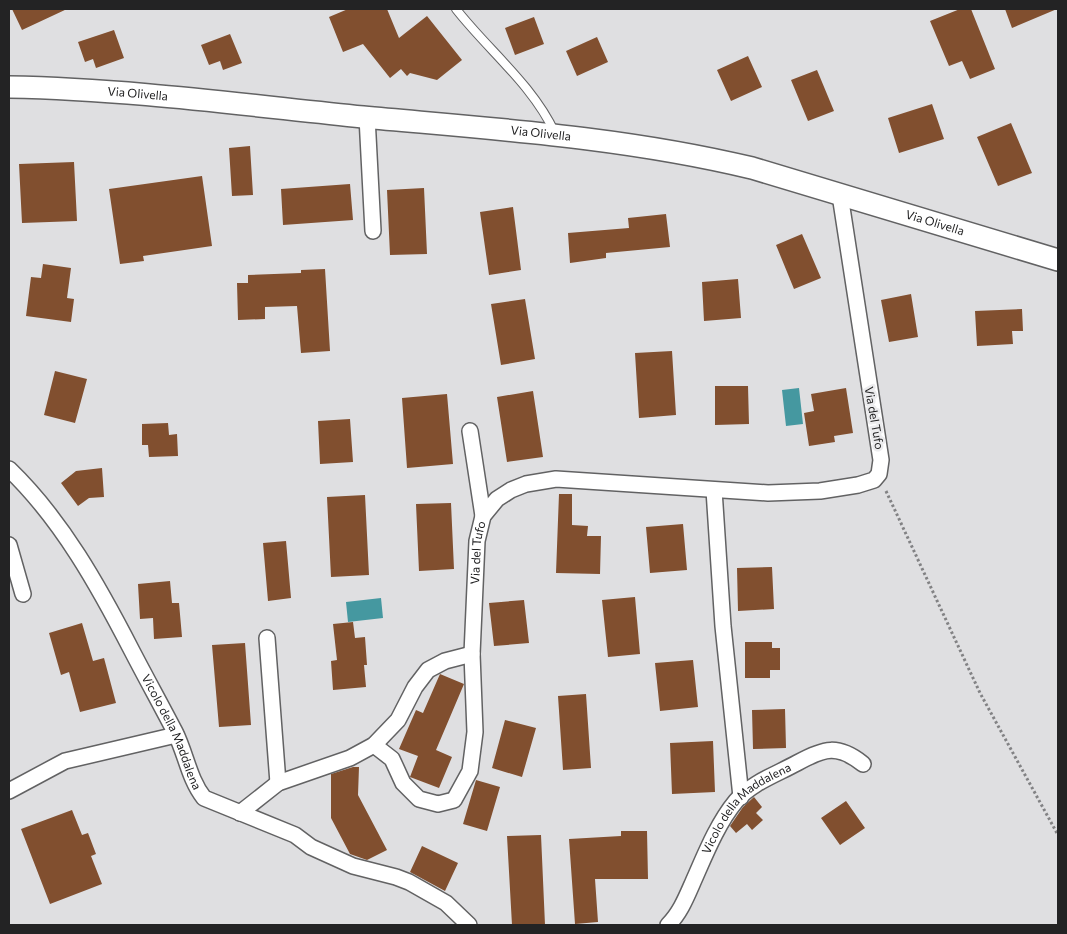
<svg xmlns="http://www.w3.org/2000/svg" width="1067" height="934" font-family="Commissioner,sans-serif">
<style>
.water{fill:#4598a0}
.building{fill:#814f2f}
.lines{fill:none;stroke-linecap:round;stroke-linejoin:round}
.lane-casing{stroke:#626263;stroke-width:10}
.street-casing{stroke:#626263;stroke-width:18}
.secondary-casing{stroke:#626263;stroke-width:24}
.path{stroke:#828284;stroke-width:3;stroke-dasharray:2.5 2.5;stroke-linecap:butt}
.lane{stroke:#fff;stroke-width:8}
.street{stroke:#fff;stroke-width:15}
.secondary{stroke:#fff;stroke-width:21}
.labels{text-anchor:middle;stroke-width:5;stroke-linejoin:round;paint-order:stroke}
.street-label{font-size:12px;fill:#232324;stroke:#ececee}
</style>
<rect width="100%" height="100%" fill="#dfdfe1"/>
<path class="water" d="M 799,388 L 803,424 L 786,426 L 782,390 Z
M 381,598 L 383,618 L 348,622 L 346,602 Z"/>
<path class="building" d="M 12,9 L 67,9 L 22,30 Z
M 348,9 L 387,9 L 399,38 L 427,16 L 462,60 L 437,80 L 410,73 L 407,76 L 401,69 L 390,78 L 363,44 L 343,52 L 329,17 Z
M 960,9 L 971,9 L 995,69 L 970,79 L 962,61 L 949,66 L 930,21 Z
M 1005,9 L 1057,9 L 1012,28 Z
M 534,17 L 544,44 L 515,55 L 505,28 Z
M 114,30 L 124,58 L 96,68 L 93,59 L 85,62 L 78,42 Z
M 230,34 L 242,63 L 223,70 L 220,61 L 209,65 L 201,45 Z
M 597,37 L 608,62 L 577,76 L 566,51 Z
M 748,56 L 762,87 L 731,101 L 717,70 Z
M 817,70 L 834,111 L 808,121 L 791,80 Z
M 932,104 L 944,139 L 899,153 L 888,118 Z
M 1011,123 L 1032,173 L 998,186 L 977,137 Z
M 250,146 L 253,195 L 232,196 L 229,148 Z
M 74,162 L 77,221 L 22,223 L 19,164 Z
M 202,176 L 212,246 L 143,256 L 144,261 L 120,264 L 109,189 Z
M 350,184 L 353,220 L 283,225 L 281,189 Z
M 424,188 L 427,254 L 390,255 L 387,190 Z
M 513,207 L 521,270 L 489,275 L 480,212 Z
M 666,214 L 670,247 L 606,253 L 606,258 L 570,263 L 568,233 L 629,228 L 628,218 Z
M 802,234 L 821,278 L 794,289 L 776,245 Z
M 43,264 L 71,268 L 67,298 L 74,299 L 71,322 L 26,316 L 31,277 L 41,278 Z
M 325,269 L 330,351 L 301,353 L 297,306 L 265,307 L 265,319 L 238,320 L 237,283 L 248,283 L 248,275 L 301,273 L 301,270 Z
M 738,279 L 741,318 L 704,321 L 702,282 Z
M 911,294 L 918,337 L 889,342 L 881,300 Z
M 525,299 L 535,359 L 501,365 L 491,304 Z
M 1022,309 L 1023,331 L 1012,331 L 1013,344 L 977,346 L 975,311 Z
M 672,351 L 676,415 L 639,418 L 635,353 Z
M 55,371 L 87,379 L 75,423 L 44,415 Z
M 715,386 L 748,386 L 749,424 L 715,425 Z
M 846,388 L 853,433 L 834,436 L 835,442 L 809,446 L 804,413 L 814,411 L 811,394 Z
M 533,391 L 543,457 L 507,462 L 497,397 Z
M 447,394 L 453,464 L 407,468 L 402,398 Z
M 350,419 L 353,462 L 320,464 L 318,421 Z
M 168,423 L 169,435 L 177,434 L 178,456 L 149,457 L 148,445 L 142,445 L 142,424 Z
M 102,468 L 104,497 L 89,498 L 78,506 L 61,483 L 76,471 Z
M 559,494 L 572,494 L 572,525 L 588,526 L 587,536 L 601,536 L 600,574 L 556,573 Z
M 365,495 L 369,575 L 331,577 L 327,497 Z
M 451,503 L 454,569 L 419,571 L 416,504 Z
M 683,524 L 687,570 L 650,573 L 646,527 Z
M 286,541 L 291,598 L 268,601 L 263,543 Z
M 772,567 L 774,609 L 738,611 L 737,568 Z
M 170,581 L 172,603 L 179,603 L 182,637 L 154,639 L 153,618 L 140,619 L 138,584 Z
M 635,597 L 640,654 L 608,657 L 602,600 Z
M 524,600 L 529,643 L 494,646 L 489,603 Z
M 353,622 L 355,638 L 365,637 L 367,665 L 364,665 L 366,687 L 333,690 L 331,661 L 337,660 L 333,624 Z
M 82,623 L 93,661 L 104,658 L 116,703 L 80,712 L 69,672 L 61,675 L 49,633 Z
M 745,642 L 772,642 L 772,648 L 780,648 L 780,670 L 770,670 L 770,678 L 745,678 Z
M 245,643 L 251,725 L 219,727 L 212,645 Z
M 693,660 L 698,707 L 660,711 L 655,663 Z
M 440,674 L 464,684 L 436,750 L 452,757 L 439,788 L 410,777 L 418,756 L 399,749 L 416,710 L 423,713 Z
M 586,694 L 591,768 L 563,770 L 558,696 Z
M 785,709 L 786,748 L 753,749 L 752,710 Z
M 505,720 L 536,728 L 522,777 L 492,768 Z
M 713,741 L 715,792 L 672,794 L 670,743 Z
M 353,767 L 359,767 L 358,795 L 387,850 L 367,860 L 350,854 L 331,818 L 331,774 Z
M 476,780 L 500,787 L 487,831 L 463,824 Z
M 754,797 L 762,807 L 756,813 L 763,820 L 752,830 L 747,824 L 736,833 L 730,826 L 743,807 Z
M 846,801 L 865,828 L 840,845 L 821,818 Z
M 72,810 L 82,835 L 88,833 L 96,854 L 91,856 L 102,884 L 50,904 L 21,829 Z
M 621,831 L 647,831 L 648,879 L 595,879 L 598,922 L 575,924 L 569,839 L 621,836 Z
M 541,835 L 545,925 L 512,925 L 507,836 Z
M 422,846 L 458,863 L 445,891 L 410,872 Z"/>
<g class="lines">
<defs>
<path id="lane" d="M 456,9 C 488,50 532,84 555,133"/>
<g id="street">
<path d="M 367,117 L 373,231"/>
<path d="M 470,431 L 483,516"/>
<path id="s1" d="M 9,469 C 62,520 99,587 132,651 C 146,678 161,705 175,732 C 186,754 189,779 204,798 L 295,835 L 311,847 L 353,866 L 396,877 L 409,882 L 446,903 L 469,925"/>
<path d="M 714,490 L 723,626 L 741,797"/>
<path d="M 9,545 L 23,594"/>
<path d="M 267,638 L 278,783"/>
<path id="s2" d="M 374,745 L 392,759 L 403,783 L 419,799 L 438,804 L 454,800 L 470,771 L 475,732 L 472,654 L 477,541 L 483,516 L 497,499 L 511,490 L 526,484 L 556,479 L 768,493 L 820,491 L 858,485 L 874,480 L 879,474 L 881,460 L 840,195"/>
<path d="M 9,791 L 65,761 L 176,735"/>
<path d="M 240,813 L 278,783 L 350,758 L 374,745 L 398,720 L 415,687 L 428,670 L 445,661 L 472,654"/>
<path id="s3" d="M 668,925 C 680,913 686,898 693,882 C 705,855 717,824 736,801 C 751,783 777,774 797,763 C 824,748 838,744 863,764"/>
</g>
<g id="secondary">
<path id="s4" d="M 9,87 C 127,89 245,105 363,117 C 493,129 623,137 752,168 L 1058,260"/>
</g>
</defs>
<use href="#lane" class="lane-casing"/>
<use href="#street" class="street-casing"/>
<use href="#secondary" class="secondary-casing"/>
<path class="path" d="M 886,491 L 980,693 L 1058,835"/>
<use href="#lane" class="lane"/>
<use href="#street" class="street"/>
<use href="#secondary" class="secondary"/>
</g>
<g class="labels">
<g class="street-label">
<text dy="4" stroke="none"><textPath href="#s4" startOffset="129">Via Olivella</textPath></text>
<text dy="4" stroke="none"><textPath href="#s4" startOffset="534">Via Olivella</textPath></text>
<text dy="4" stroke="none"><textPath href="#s4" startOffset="939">Via Olivella</textPath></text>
<text transform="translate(874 418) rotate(80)" y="4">Via del Tufo</text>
<text dy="4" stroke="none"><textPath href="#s2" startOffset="360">Via del Tufo</textPath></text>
<text dy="4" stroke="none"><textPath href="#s1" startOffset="311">Vicolo della Maddalena</textPath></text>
<text dy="4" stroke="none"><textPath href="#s3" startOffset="144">Vicolo della Maddalena</textPath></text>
</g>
</g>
<rect width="1067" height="934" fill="none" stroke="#232324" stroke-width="20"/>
</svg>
